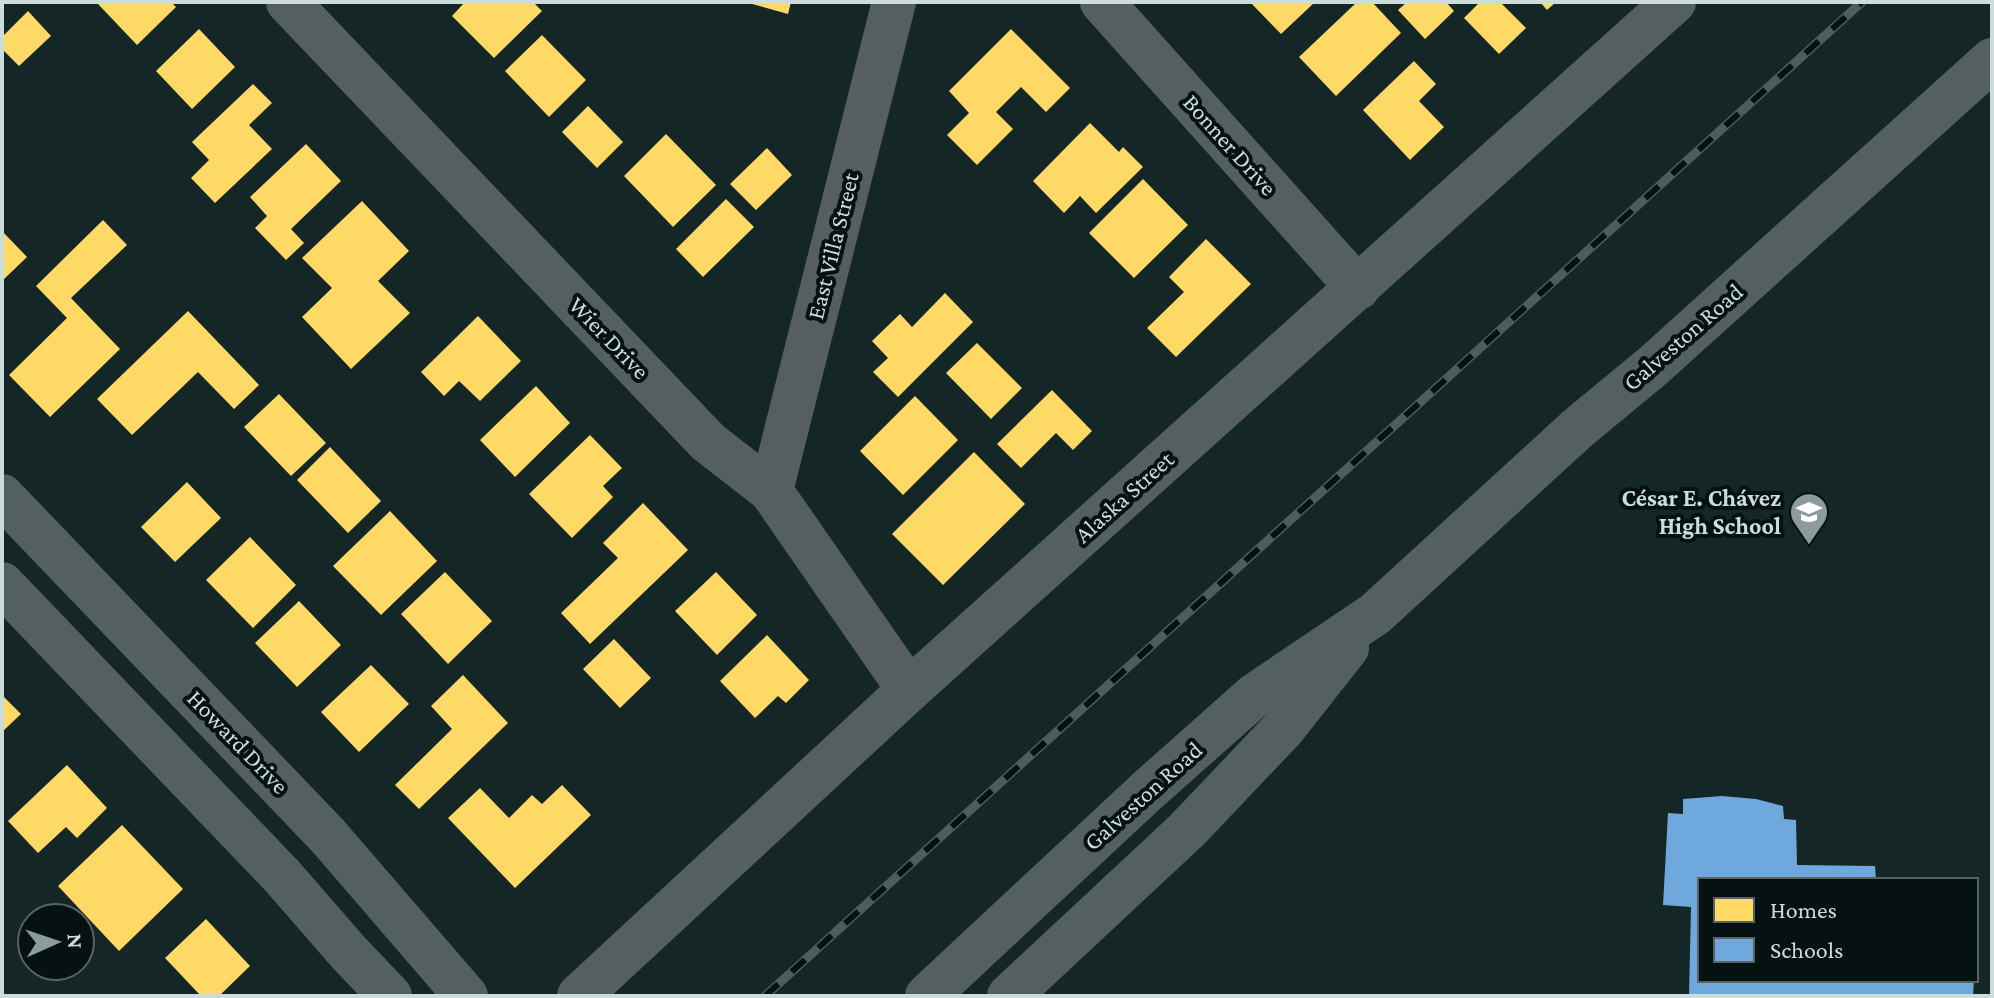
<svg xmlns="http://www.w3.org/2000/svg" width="1994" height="998" font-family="'Crimson Pro',serif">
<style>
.homes{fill:#ffd966}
.schools{fill:#6fa8dc}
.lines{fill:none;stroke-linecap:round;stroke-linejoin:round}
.minor{stroke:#565f60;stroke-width:44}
.major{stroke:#546060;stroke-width:44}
.rail-casing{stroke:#505c5b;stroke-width:9}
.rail{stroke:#061212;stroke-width:6;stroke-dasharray:18;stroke-linecap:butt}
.labels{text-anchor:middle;stroke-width:8;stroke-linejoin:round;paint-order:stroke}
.street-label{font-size:24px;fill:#cbdcdb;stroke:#061212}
.poi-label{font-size:24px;font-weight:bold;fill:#cbdcdb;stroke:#061212;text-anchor:end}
</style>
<rect width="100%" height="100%" fill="#142625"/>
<path class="homes" d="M 100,2 L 171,2 L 176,7 L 137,45 L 98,4 Z
M 465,2 L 533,2 L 542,11 L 494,58 L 452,16 Z
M 745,2 L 791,2 L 788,14 Z
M 1250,2 L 1315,2 L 1281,34 Z
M 1357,2 L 1372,2 L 1401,33 L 1336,96 L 1299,57 Z
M 1407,2 L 1446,2 L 1454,11 L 1425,39 L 1398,10 Z
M 1480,2 L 1500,2 L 1526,28 L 1499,54 L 1464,18 Z
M 1540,2 L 1556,2 L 1547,10 Z
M 28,11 L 51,36 L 19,66 L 2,49 L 2,37 Z
M 199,29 L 235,67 L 192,109 L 156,71 Z
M 1011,29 L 1070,88 L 1046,112 L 1021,87 L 996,112 L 1013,129 L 977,165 L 947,135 L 969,113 L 949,91 Z
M 542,35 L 586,80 L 549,117 L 505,71 Z
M 1414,61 L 1436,84 L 1419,101 L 1444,127 L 1410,160 L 1363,110 Z
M 253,84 L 272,103 L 249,125 L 272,149 L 215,203 L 191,178 L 209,160 L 192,142 Z
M 588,106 L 623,142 L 597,168 L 562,132 Z
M 1090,123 L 1119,152 L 1123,147 L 1143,167 L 1096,213 L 1080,196 L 1064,213 L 1033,181 Z
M 666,134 L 716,185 L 673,227 L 624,176 Z
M 306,144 L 341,181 L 291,229 L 304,243 L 286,260 L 255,228 L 267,216 L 250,197 Z
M 767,148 L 792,175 L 756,210 L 730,184 Z
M 1143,179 L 1188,225 L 1134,278 L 1089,233 Z
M 726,199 L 754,227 L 703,277 L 676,249 Z
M 362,201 L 409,251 L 378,281 L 410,313 L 351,369 L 302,317 L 332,288 L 302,258 Z
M 103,220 L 127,245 L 71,298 L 120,349 L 50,417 L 9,375 L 67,318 L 36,286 Z
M 2,231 L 27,257 L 2,281 Z
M 1206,239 L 1251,284 L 1176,357 L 1147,328 L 1184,292 L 1169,277 Z
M 945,293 L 973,322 L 898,397 L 873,372 L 888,358 L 872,341 L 900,314 L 912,327 Z
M 188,311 L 259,385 L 234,409 L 198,372 L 132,435 L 97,399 Z
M 478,316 L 521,361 L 480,401 L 459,381 L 444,396 L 421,372 Z
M 977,343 L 1022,388 L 991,419 L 946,373 Z
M 536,386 L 570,423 L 515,477 L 480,440 Z
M 1052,390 L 1092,431 L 1073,450 L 1056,433 L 1021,468 L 997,444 Z
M 279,394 L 326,443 L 291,476 L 244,427 Z
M 915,396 L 958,440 L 903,495 L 860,451 Z
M 590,435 L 622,468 L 603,486 L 613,497 L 572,538 L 529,494 Z
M 330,447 L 381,501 L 348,533 L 297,480 Z
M 974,452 L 1025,504 L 943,585 L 892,534 Z
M 187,482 L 221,518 L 175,562 L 141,527 Z
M 643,503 L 688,550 L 590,644 L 561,613 L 618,558 L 603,543 Z
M 390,511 L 437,561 L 381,615 L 333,566 Z
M 250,537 L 296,585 L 253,628 L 206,580 Z
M 445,572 L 492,621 L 448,664 L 401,614 Z
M 716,572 L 757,615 L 717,655 L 675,611 Z
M 299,601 L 341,645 L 297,687 L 255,643 Z
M 767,635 L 809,680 L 786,703 L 778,696 L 755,718 L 720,681 Z
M 614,639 L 651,678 L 620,708 L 583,669 Z
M 371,665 L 409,704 L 359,752 L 321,712 Z
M 463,675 L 508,723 L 419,809 L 395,785 L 452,729 L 431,706 Z
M 2,695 L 21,714 L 2,732 Z
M 67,765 L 107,808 L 77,838 L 66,827 L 38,853 L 8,821 Z
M 562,785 L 591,815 L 515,888 L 448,818 L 480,788 L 509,818 L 532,795 L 542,804 Z
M 122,825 L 183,889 L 119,951 L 58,886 Z
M 206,919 L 250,966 L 219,996 L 201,996 L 165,958 Z"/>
<path class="schools" d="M 1722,796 L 1756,799 L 1783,806 L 1784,819 L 1796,820 L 1797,865 L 1875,866 L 1876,880 L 1700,880 L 1700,980 L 1974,980 L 1973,996 L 1689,996 L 1691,907 L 1663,905 L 1668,813 L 1683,814 L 1683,799 Z"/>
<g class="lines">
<path class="minor" d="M 288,2 L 708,442 L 771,491 L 909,690
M 1102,2 L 1358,288
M 771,491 L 894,2
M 579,996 L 909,690 L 1674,2"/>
<path class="major" d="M 2,496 L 328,836 L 466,996
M 2,584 L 282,876 L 349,953 L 390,996
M 927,996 L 1148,790 L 1255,695 L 1375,614 L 1578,428 L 1653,366 L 1992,60
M 1009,996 L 1187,830 L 1284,728 L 1347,648"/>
<defs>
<path id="rail" d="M 765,996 L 1862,2"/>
</defs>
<use href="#rail" class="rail-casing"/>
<use href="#rail" class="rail"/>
</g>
<defs>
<symbol id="school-pin" viewBox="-11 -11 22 30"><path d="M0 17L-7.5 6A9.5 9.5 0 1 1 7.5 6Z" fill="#8b9c9b" stroke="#061212"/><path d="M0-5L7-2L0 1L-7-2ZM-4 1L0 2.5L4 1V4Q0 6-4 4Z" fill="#fff"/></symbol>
</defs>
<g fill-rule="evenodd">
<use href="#school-pin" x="1787" y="490" width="44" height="60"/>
</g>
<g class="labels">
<g class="street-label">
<text transform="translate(1230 145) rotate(48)" y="8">Bonner Drive</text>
<text transform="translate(833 246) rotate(-76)" y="8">East Villa Street</text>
<text transform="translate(1683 337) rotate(-41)" y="8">Galveston Road</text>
<text transform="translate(609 338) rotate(46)" y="8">Wier Drive</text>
<text transform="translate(1124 497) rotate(-42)" y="8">Alaska Street</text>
<text transform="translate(238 742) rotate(46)" y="8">Howard Drive</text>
<text transform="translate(1143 796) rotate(-42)" y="8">Galveston Road</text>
</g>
<g class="poi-label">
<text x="1781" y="506">César E. Chávez<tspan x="1781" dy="28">High School</tspan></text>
</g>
</g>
<rect width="1994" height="998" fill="none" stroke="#cbdcdb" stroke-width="8"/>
<rect x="1698" y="878" width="280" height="104" fill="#061212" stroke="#556362" stroke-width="2"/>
<rect x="1714" y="898" width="40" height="24" fill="#ffd966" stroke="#556362" stroke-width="2"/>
<text x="1770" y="918" font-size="24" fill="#cbdcdb">Homes</text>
<rect x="1714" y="938" width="40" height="24" fill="#6fa8dc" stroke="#556362" stroke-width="2"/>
<text x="1770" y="958" font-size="24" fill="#cbdcdb">Schools</text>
<g transform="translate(56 942) rotate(87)"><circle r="38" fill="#061212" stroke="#556362" stroke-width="2"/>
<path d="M0-6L14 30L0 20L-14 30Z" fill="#8b9c9b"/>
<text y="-12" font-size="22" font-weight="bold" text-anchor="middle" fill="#cbdcdb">N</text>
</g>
</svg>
